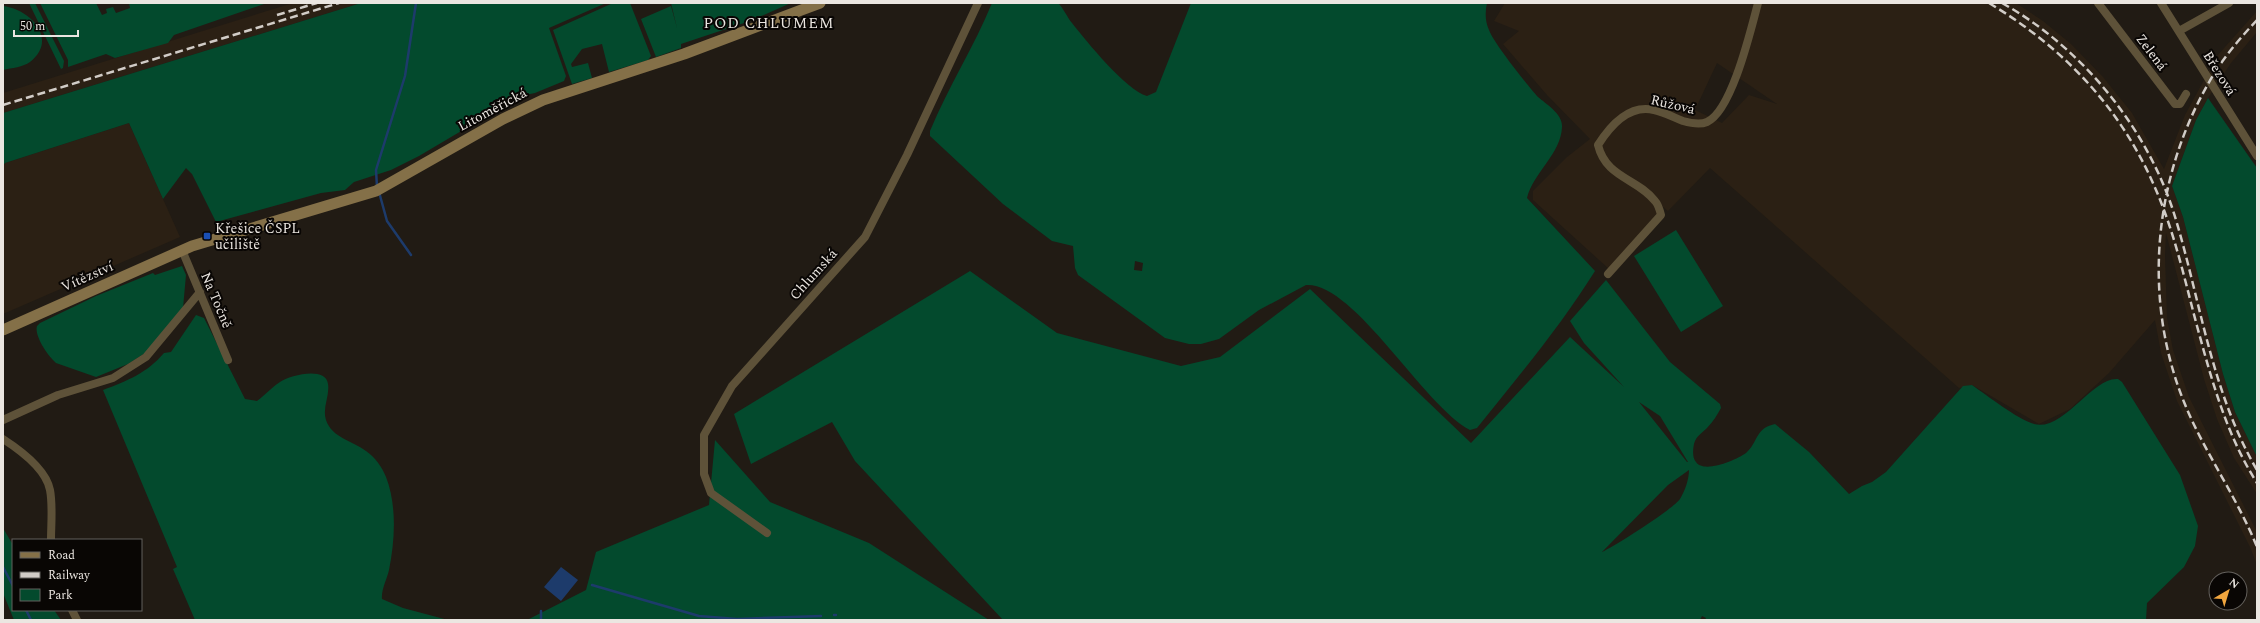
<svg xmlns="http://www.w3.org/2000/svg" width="2260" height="623" font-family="Spectral,serif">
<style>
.built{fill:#2b2014;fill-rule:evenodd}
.green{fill:#034a2d;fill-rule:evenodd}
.water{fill:#1d3b6b}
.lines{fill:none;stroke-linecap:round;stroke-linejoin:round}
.stream{stroke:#1d3b6b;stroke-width:2.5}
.minor{stroke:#5e5239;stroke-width:8}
.secondary{stroke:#847048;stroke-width:11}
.rail{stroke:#d1ccc7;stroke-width:2.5;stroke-dasharray:8 4;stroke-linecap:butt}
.transit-dot{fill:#1a4fb4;stroke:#090604;stroke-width:1.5}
.labels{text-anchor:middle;stroke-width:4;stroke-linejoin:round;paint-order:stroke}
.street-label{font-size:14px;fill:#ebe6e1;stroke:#090604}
.poi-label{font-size:14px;fill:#ebe6e1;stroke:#090604;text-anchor:start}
.neighbourhood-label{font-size:15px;letter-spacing:1px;fill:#ebe6e1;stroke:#090604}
</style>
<rect width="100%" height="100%" fill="#211b14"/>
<path class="built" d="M 293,3 L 361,3 L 3,113 L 3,93 Z
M 1505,3 L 2016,3 L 2043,21 L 2071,44 L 2103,77 L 2132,113 L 2164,169 L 2185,115 L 2217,56 L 2257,11 L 2257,32 L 2231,63 L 2208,98 L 2196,120 L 2172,186 L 2183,217 L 2223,374 L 2235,412 L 2257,457 L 2257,494 L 2234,458 L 2217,419 L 2204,379 L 2166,233 L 2165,256 L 2167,318 L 2173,350 L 2189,397 L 2257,532 L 2257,565 L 2250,547 L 2177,401 L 2161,353 L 2155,320 L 2109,373 L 2070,409 L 2039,424 L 1972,385 L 1959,388 L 1710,168 L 1668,211 L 1663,207 L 1609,269 L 1533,200 L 1533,191 L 1567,157 L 1590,139 L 1547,95 L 1503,44 L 1519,31 L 1494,21 ZM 1717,63 L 1777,104 L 1749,95 L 1722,123 L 1695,110 Z
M 129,123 L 180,237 L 3,314 L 3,166 L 5,163 Z"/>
<path class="green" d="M 29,3 L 35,3 L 64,61 L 63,68 L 61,69 Z
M 40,3 L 96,3 L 102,15 L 107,13 L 106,9 L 113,7 L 116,13 L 130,8 L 129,3 L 267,3 L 174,35 L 168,43 L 115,58 L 106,54 L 68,67 L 68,60 Z
M 361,3 L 606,3 L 549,28 L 566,76 L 564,81 L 535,93 L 500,100 L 487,113 L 468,127 L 419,156 L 391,170 L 354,182 L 345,190 L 321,193 L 216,222 L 192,174 L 186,168 L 163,199 L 129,123 L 5,163 L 3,166 L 3,113 Z
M 613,3 L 630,3 L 651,56 L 648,60 L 609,72 L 602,44 L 582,49 L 571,64 L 572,67 L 588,63 L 592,78 L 572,84 L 553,30 Z
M 671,3 L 791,3 L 750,21 L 681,44 L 681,48 L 656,57 L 641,19 L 671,6 L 677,28 Z
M 992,3 L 1058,3 C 1064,9 1067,17 1072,23 C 1087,42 1126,90 1147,96 L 1156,92 L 1191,3 L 1487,3 C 1485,12 1485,21 1489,30 C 1493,42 1528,86 1538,97 C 1546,104 1563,114 1562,127 C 1561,154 1533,173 1527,198 L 1595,271 C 1560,327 1518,377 1477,428 L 1470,430 C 1424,406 1354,282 1306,285 L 1259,310 L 1219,339 L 1201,344 L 1189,344 L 1165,338 L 1078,275 L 1075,268 L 1073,246 L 1052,241 L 1003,204 L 930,136 L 930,131 C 948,87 974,47 992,3 ZM 1135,261 L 1143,263 L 1142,271 L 1134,270 Z
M 3,6 C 30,9 59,39 30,62 C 23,67 12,68 3,70 Z
M 2208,98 L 2257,168 L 2257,457 L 2235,412 L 2223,374 L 2183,217 L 2172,186 L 2196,120 Z
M 1676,230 L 1723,306 L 1681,332 L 1634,256 Z
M 182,266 L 186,275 L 183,308 L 150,350 L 128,364 L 96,377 L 56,363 C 48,356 34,336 37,326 L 40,323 L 96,296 L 153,273 L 155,275 Z
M 970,271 L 1057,333 L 1181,366 L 1220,357 L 1310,289 L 1471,443 L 1570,337 L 1624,387 L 1584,343 L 1570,321 L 1606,280 L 1670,362 L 1720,404 L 1721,408 C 1717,415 1713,422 1707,428 C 1702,433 1696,436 1694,444 C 1693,449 1692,458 1696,462 C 1704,474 1736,460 1746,453 C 1758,443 1755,428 1775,424 L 1809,452 L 1849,494 L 1862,486 L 1872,482 L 1886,472 L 1963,386 L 1972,385 C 1988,396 2017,419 2034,424 C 2063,432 2093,376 2118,379 L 2122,382 L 2180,475 L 2198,526 L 2195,546 L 2184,567 L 2147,603 L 2146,620 L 1705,620 L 1706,618 L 1702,616 L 1700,620 L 1003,620 L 855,461 L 832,422 L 751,464 L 734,414 ZM 1639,402 L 1660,416 L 1688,462 L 1687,462 ZM 1689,470 C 1689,479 1685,491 1680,499 C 1673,509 1615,546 1602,552 L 1668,485 Z
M 196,315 L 204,318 L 245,399 L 257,401 C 265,395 272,387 280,382 C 290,375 326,366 328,384 C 330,396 322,408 326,420 C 332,438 353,441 366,451 C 375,457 382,467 386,477 C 397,505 395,541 389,570 C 387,579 381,590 382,599 L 403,608 L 448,620 L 195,620 L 173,569 L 177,567 L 103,390 C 127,381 147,373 164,353 L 171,352 Z
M 715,440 L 770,502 L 869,543 L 989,620 L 527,620 L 586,590 L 596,552 L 709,505 Z
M 3,528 L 13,545 L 13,610 L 54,610 L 61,620 L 14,620 L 3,593 Z"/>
<path class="water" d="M 561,567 L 578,580 L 561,601 L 544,587 Z"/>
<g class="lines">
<path class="stream" d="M 377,187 L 376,170 L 405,76 L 416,3
M 379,192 L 387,221 L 411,255
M 3,567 L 13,586
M 592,585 L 699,616 L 737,619 L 821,616
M 26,610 L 31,620
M 834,615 L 836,615
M 541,620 L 541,611"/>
<path class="minor" d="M 2098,3 L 2175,104 L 2180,104 L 2186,94
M 2161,3 L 2257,156
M 2179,31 L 2229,3
M 182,250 L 228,360
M 1608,274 L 1661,215 C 1660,211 1658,204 1655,201 C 1637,178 1606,178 1598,145 C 1610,126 1629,104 1654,110 C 1664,112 1673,117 1683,121 C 1690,123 1700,125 1707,122 C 1732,111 1751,29 1758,3
M 3,420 L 58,395 L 113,378 L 146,357 L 200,292
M 3,439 C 20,450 46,469 50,490 C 53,506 51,524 51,540
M 767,533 L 711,493 L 704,474 L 704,435 L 732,386 L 865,237 L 907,155 L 978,3
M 72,610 L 77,620"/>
<path class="secondary" d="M 3,330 L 192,246 L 376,191 L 503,119 L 543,100 L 684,54 L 820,3"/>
<path class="rail" d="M 1989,3 C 2064,48 2122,109 2156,190 C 2175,234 2185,281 2197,326 C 2212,381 2226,434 2257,483
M 2002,3 C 2083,48 2150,131 2176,220 C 2201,304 2212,393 2257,470
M 277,15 L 317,3
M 2257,20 C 2243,35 2229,51 2217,69 C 2155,167 2140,293 2184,402 C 2204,452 2237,497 2257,547
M 3,105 L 339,3"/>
</g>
<rect class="transit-dot" x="203" y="232" width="8" height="8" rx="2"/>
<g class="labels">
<g class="street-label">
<text transform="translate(2152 52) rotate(53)" y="5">Zelená</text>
<text transform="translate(2220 73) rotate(58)" y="5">Březová</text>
<text transform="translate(1673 104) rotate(13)" y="5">Růžová</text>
<text transform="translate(492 109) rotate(-28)" y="5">Litoměřická</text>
<text transform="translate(813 274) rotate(-48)" y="5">Chlumská</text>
<text transform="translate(87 276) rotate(-24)" y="5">Vítězství</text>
<text transform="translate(217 300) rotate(67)" y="5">Na Točně</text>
</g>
<g class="poi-label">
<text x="215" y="233">Křešice ČSPL<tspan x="215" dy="16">učiliště</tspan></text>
</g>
<g class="neighbourhood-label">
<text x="769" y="28">POD CHLUMEM</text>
</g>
</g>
<rect width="2260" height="623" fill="none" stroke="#ebe6e1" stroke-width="8"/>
<rect x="12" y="539" width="130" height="72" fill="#090604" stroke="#63605c"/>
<rect x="20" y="552" width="20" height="6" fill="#847048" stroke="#63605c"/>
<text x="48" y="559" font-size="12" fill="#ebe6e1">Road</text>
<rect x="20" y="572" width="20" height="6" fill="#d1ccc7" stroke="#63605c"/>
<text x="48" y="579" font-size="12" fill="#ebe6e1">Railway</text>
<rect x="20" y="589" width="20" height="12" fill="#034a2d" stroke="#63605c"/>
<text x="48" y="599" font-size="12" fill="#ebe6e1">Park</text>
<g transform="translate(2228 591) rotate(38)"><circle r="19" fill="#090604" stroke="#63605c"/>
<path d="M0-3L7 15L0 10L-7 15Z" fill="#f1a63f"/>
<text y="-6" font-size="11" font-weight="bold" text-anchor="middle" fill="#ebe6e1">N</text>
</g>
<path d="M14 30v6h64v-6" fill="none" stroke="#ebe6e1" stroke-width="2"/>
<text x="20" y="30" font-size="12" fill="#ebe6e1" stroke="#090604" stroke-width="3" paint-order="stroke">50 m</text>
</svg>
